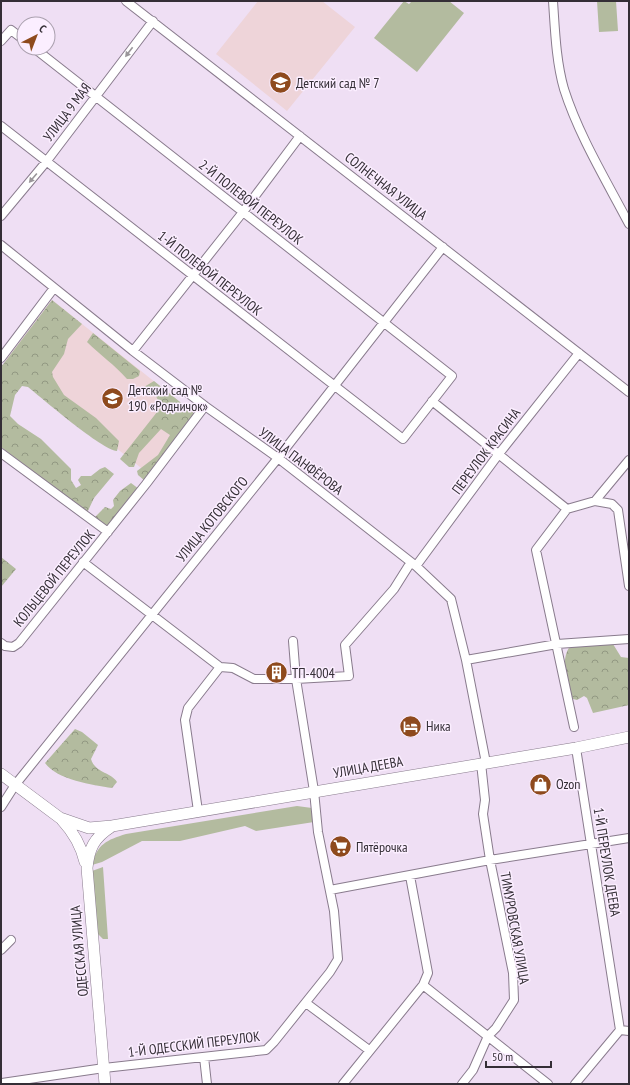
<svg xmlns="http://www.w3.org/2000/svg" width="630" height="1085" font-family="'PT Sans Narrow',sans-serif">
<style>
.education{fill:#eed4d9}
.green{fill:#b3bb9f}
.forest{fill:url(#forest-crowns)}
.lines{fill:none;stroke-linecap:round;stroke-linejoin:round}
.minor-casing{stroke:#897b8d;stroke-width:10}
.major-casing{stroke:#897b8d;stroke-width:12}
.minor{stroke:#fff;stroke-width:8}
.major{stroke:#fff;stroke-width:11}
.oneway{fill:#9a969a}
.labels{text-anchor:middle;stroke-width:3;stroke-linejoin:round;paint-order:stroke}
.poi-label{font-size:14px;fill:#342e36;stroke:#fbeeff;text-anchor:start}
.street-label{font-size:14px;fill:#342e36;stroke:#fbeeff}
</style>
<defs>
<pattern id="forest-crowns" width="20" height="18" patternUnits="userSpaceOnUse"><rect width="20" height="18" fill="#b3bb9f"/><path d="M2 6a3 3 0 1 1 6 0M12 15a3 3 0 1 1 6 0" fill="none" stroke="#929882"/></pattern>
</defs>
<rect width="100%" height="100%" fill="#efdff4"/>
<path class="education" d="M 258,1 L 322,1 L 355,27 L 287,111 L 216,54 Z
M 52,300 L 195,414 L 150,475 L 6,360 Z"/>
<path class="green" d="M 404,1 L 409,4 L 412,1 L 449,1 L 464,13 L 417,72 L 374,38 Z
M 597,1 L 616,1 L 618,31 L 599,32 Z
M 297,806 L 312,808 L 314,822 L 256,831 L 245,826 L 180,841 L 142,841 L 102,862 L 92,865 C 97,844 107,840 126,834 Z
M 103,867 L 108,939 L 103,939 L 97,933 L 92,871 Z"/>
<path class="forest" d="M 52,300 L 82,324 L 68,339 L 64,354 L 52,372 L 53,377 L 64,395 L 96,418 L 119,441 L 117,451 C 102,450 43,399 28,387 L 22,386 L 15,395 L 10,416 L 18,424 L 41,439 L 71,469 L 71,480 L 76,488 L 81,485 L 78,480 L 81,476 L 91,476 L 100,469 L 105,467 L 114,474 L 94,498 L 87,513 L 1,447 L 1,367 Z
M 93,333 L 140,371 L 139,376 L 133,379 L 127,379 C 115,365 100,355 87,342 Z
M 154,381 L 195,414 L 145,481 L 138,475 L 137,471 L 158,455 L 170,435 L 161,429 L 139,453 L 134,467 L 129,467 L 120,459 L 161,407 L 156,396 L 149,393 L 144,387 Z
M 131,483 L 139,489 L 109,529 L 94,518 L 105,507 L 111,509 L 114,506 L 113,500 L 120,491 Z
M 1,557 L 16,569 L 1,587 Z
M 606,641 L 613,644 L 621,657 L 629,658 L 629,705 L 593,713 L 587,698 L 584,696 L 577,700 L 573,699 C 567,683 559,659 571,645 Z
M 75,729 L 82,732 L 98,745 L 91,759 C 95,773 111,772 117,782 L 112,788 C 93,785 57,780 45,763 Z"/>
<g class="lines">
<defs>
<path id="minor" d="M 126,1 L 629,392
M 553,1 C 555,30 556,61 564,89 C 579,136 606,180 629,224
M 1,41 L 11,30 L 24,40
M 1,126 L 403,439 L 452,376 L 34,48
M 1,216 L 46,162 L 153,21
M 1,245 L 133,351 L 205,406 L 278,458 L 416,566 L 451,599 L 466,660 L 486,763
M 133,351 L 243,212 L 300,136
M 1,358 L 54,288
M 432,401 L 567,509
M 1,453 L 108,532
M 595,501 L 629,460
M 83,562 L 220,667
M 416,566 L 498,455 L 579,353
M 1,643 L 5,646 L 13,647 L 19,643 L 146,484 L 205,406
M 466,660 L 557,644 L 629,639
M 220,667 L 233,668 L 254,679 L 296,679 L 349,676 L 345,645 L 394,589 L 411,562
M 574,727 L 536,550 L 567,509 L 595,501 L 612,504 L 618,510 L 629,586
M 1,807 L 15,785 L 278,458 L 443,247
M 198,811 L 185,720 L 188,708 L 220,667
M 330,890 L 490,860 L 629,838
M 1,950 L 11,940
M 423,985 L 548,1084
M 306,1003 L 369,1050
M 620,1030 L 629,1031
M 204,1057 L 207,1084
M 2,1083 L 104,1068 L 266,1050 L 274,1042 L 330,972 L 338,959 L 334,911 L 318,832 L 314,791 L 296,679 L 293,641
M 343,1084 L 423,985 L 428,973 L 410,876
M 462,1084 L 473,1070 L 488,1036 L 496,1028 L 514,1000 L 513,973 L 490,860 L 483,814 L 485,800 L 481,763
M 575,1084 L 620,1030 L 576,748"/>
<path id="major" d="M 1,774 L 60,818 L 89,828 L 112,826 L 576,748 L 629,737
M 62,820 C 74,833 81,845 85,862
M 105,1084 L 87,868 C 89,848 94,838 111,827"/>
</defs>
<use href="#minor" class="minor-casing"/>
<use href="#major" class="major-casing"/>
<use href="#minor" class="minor"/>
<use href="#major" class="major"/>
</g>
<defs><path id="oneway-solid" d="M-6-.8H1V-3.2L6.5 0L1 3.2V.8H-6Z"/></defs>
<g class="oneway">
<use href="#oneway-solid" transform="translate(129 52) rotate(127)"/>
<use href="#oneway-solid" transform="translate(33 178) rotate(130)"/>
</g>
<defs>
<symbol id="school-disc" viewBox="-11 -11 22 22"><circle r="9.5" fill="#8e4a1d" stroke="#fbeeff"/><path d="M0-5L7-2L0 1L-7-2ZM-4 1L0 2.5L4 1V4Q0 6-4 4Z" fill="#fff"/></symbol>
<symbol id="building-disc" viewBox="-11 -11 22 22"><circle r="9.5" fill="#8e4a1d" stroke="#fbeeff"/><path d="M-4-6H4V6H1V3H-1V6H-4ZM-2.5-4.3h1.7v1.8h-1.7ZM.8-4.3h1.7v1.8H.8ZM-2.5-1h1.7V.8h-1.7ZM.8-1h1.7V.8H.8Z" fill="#fff"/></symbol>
<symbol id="hotel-disc" viewBox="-11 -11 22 22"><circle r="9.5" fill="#8e4a1d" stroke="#fbeeff"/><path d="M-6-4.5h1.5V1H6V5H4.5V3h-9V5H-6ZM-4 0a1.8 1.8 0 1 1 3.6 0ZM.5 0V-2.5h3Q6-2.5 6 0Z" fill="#fff"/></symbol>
<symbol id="shop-disc" viewBox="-11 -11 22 22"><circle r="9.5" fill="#8e4a1d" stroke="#fbeeff"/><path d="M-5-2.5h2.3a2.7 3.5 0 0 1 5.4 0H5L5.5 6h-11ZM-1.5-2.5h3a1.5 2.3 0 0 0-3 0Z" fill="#fff"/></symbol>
<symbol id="supermarket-disc" viewBox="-11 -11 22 22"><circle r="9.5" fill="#8e4a1d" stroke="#fbeeff"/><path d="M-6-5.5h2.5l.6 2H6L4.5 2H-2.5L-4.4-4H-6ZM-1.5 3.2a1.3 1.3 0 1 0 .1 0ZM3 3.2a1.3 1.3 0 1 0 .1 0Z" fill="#fff"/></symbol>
</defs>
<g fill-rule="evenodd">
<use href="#school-disc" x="268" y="70" width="25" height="25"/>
<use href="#school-disc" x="100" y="386" width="25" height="25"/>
<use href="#building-disc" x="264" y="660" width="25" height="25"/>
<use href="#hotel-disc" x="398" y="714" width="25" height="25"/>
<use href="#shop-disc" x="528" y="772" width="25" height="25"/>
<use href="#supermarket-disc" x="328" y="834" width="25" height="25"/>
</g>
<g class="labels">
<g class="poi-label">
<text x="296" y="88">Детский сад № 7</text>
<text x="128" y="395">Детский сад №<tspan x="128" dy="16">190 «Родничок»</tspan></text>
<text x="292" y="678">ТП-4004</text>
<text x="426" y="731">Ника</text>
<text x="556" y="789">Ozon</text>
<text x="356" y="852">Пятёрочка</text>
</g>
<g class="street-label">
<text transform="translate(67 112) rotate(-53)" y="5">УЛИЦА 9 МАЯ</text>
<text transform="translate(386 186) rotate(38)" y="5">СОЛНЕЧНАЯ УЛИЦА</text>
<text transform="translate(251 202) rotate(38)" y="5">2-Й ПОЛЕВОЙ ПЕРЕУЛОК</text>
<text transform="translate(210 273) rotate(38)" y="5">1-Й ПОЛЕВОЙ ПЕРЕУЛОК</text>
<text transform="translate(486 451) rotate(-53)" y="5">ПЕРЕУЛОК КРАСИНА</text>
<text transform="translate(301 461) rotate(37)" y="5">УЛИЦА ПАНФЁРОВА</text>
<text transform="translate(212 519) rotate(-51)" y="5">УЛИЦА КОТОВСКОГО</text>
<text transform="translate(54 578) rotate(-51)" y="5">КОЛЬЦЕВОЙ ПЕРЕУЛОК</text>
<text transform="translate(368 767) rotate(-10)" y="5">УЛИЦА ДЕЕВА</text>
<text transform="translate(607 862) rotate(81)" y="5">1-Й ПЕРЕУЛОК ДЕЕВА</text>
<text transform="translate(515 928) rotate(80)" y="5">ТИМУРОВСКАЯ УЛИЦА</text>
<text transform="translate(79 951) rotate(-95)" y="5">ОДЕССКАЯ УЛИЦА</text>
<text transform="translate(194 1044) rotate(-7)" y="5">1-Й ОДЕССКИЙ ПЕРЕУЛОК</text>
</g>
</g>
<rect width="630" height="1085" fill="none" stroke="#342e36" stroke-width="4"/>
<g transform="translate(36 36) rotate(42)"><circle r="19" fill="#fbeeff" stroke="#aba1af"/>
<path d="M0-3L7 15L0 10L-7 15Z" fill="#8e4a1d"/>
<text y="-6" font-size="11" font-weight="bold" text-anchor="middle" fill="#342e36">С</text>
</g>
<path d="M486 1061v6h65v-6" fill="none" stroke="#342e36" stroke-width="2"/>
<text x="492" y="1061" font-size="12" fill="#342e36" stroke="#fbeeff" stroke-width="3" paint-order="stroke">50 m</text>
</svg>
